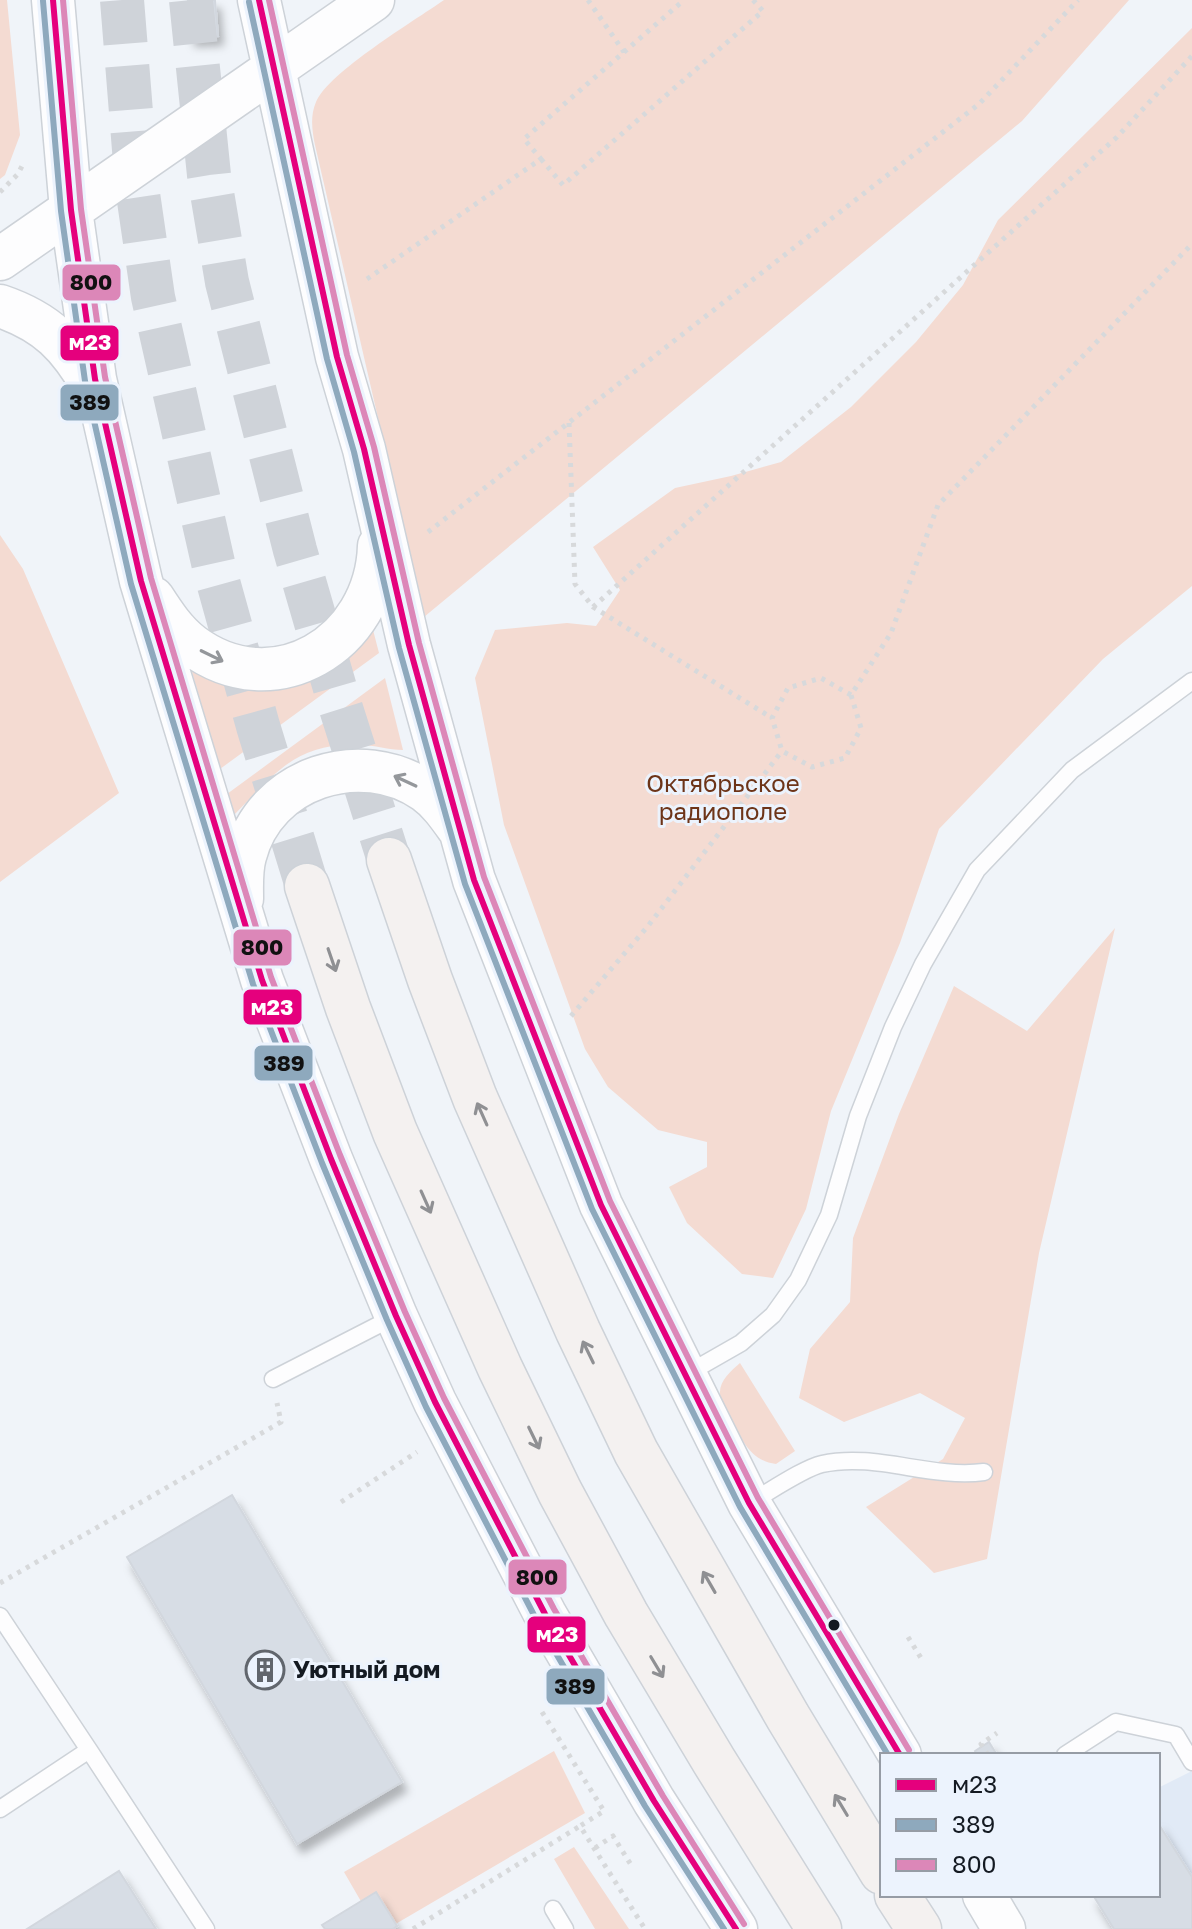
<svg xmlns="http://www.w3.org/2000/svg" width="1192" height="1929" font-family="'Golos Text',sans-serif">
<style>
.built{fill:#e1eaf6}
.green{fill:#f4dbd2}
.building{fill:#d7dde5;stroke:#d2d7de;stroke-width:2;filter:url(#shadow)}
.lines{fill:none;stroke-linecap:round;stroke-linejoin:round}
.secondary-tunnel{stroke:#cfd3d9;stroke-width:44;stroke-dasharray:44 22;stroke-linecap:butt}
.service-casing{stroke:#cdd2d8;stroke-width:19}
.tertiary-casing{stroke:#cdd2d8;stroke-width:45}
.secondary-casing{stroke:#cdd2d8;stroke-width:47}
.path{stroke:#d7d9db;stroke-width:5;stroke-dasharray:4 6;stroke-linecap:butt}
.service{stroke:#fdfdfe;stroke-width:16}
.tertiary{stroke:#fdfdfe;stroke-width:42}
.secondary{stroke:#f4f1f0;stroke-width:44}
.bus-1-casing{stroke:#ecf3fd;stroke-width:12}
.bus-2-casing{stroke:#ecf3fd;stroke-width:12}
.bus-3-casing{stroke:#ecf3fd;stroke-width:12}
.bus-1{stroke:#e5007d;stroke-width:6}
.bus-2{stroke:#8ea9bd;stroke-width:6}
.bus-3{stroke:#dc87b8;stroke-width:6}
.oneway{stroke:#94979b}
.oneway2{stroke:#8f9093}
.bus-dot{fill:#141a22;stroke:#ecf3fd;stroke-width:3}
.labels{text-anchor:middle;stroke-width:6;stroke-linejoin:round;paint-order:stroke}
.park-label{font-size:24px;fill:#6d3418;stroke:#ecf3fd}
.poi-label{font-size:24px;font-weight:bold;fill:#141a22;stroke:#ecf3fd;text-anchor:start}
.line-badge{stroke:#ecf3fd;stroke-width:3}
.badge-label{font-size:22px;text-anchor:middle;font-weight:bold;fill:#fff}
.pale-badge-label{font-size:22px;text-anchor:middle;font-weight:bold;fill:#111}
</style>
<defs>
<filter id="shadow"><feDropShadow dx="5" dy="9" stdDeviation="4" flood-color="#0004"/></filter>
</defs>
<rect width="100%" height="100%" fill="#f0f4f9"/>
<path class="built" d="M 1192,1771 L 1192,1929 L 1114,1929 L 1093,1895 L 1158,1895 L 1158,1788 Z"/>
<path class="green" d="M 0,0 L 7,0 L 20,135 L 5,175 L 0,179 Z
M 444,0 L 1129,0 L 1022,121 L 424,617 L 315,145 C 312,130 310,116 316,102 C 329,72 414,21 444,0 Z
M 1192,28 L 1192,586 L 1103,659 L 939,829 L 900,943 L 831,1111 L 806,1209 L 773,1278 L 742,1274 L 687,1223 L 669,1187 L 707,1167 L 707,1142 L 658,1130 L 608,1087 L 585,1049 L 504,825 L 475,678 L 495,630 L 567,623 L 596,626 L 620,590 L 593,547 L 675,488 L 731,476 L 781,462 L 851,407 L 916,342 L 963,285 L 998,220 Z
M 0,535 L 23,569 L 119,793 L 0,882 Z
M 372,626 L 379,653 L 220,769 L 192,672 Z
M 385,678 L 403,750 C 389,750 374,745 360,745 C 295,742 274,775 234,815 L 227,794 Z
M 1115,928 L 1039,1253 L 987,1559 L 934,1573 L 866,1507 L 943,1459 L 965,1418 L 920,1393 L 844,1422 L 799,1398 L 810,1349 L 850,1302 L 853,1238 L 899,1114 L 954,986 L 1027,1031 Z
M 740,1363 L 795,1451 L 776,1464 C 750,1461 741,1438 730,1417 C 726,1410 720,1402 720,1394 C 719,1381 731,1371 740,1363 Z
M 554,1751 L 585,1813 L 387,1929 L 377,1929 L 344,1872 Z
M 574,1847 L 629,1929 L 595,1929 L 554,1859 Z"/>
<path class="building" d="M 188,0 L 215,0 L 218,36 L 190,37 Z
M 232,1495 L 402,1782 L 297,1844 L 127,1557 Z
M 989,1742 L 997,1755 L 977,1755 L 975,1751 Z
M 1158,1823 L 1192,1877 L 1192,1929 L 1114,1929 L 1093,1895 L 1158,1895 Z
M 119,1871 L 156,1929 L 27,1929 Z
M 376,1892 L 397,1926 L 393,1929 L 325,1929 L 322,1925 Z"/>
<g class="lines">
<path class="secondary-tunnel" d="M 122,0 L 137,187 L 153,297 L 214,567 L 258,726 L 307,886
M 191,0 L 209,175 L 227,282 L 295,550 L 339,702 L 389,860"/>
<defs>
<path id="service" d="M 685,1375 L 741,1343 L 773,1315 L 798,1280 L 829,1215 L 858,1116 L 893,1027 L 923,964 L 977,870 L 1072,770 L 1192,681
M 273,1379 L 394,1317
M 751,1502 C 769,1492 804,1468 822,1464 C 875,1452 930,1479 984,1472
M 0,1616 L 89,1750
M 1065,1755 L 1116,1722 L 1176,1735 L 1192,1762
M 0,1809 L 89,1750 L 206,1929
M 553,1909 L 565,1929"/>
<path id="tertiary" d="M 53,0 L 71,210 L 95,379 L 141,581 L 262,980 L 331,1159 L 396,1316 L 435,1402 L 545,1614 L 654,1801 L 736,1929
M 259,0 L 337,357 L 364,449 L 409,645 L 474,880 L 601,1205 L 749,1503 L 900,1755
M 0,259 L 373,0
M 0,306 C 47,322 69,345 93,387
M 153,598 C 164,615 175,632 192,645 C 274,706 376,644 379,546
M 242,899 C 242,884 241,870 245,856 C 265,777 361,747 425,791 C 439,801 448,814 458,828
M 984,1895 L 1004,1929"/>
<path id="secondary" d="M 389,860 L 430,980 L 475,1098 L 578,1331 L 636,1452 L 788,1717 L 882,1872
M 307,886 L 348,1008 L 395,1132 L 500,1368 L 560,1492 L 626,1614 L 714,1761 L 819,1929
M 897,1895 L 919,1929"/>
</defs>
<use href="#service" class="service-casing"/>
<use href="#tertiary" class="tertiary-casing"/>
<use href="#secondary" class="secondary-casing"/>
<path class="path" d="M 588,0 L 624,52
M 541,159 L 563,185 L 763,11 L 753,0
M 0,192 L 18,174 L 24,162
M 367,279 L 541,159 L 524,139 L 684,0
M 569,423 L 575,584 L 593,607 L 772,718
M 428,532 L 979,104 L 1078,0
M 593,607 L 1117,137 L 1192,56
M 851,695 L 821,678 L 788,688 L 772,718 L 782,751 L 812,767 L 845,758 L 861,728 L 851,695 L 891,633 L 938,505 L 1192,244
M 571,1016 L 648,926 L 782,751
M 341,1502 L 417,1452
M 0,1583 L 281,1422 L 277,1403
M 908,1637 L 921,1658
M 542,1712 L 604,1811 L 580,1826 L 645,1929
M 988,1755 L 981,1744 L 997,1733
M 595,1848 L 613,1836 L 633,1868
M 413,1929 L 580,1826"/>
<use href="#service" class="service"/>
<use href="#tertiary" class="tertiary"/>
<use href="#secondary" class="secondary"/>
<defs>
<path id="bus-1" d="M 53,0 L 71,210 L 95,379 L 141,581 L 262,980 L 331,1159 L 396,1316 L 435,1402 L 545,1614 L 654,1801 L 736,1929
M 259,0 L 337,357 L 364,449 L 409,645 L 474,880 L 601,1205 L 749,1503 L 900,1755"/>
<path id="bus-2" d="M 43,1 L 61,211 L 85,381 L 131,584 L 253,984 L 322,1163 L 387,1320 L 426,1407 L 536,1619 L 645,1806 L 724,1929
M 249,2 L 327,359 L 354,452 L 399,648 L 465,884 L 592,1209 L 740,1507 L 888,1755"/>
<path id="bus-3" d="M 63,0 L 81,209 L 105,377 L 151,578 L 271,977 L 340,1155 L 405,1312 L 444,1398 L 554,1609 L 663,1796 L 744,1924
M 269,0 L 347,355 L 374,447 L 419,643 L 484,877 L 610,1201 L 758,1498 L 909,1750"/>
</defs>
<use href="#bus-1" class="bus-1-casing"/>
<use href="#bus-2" class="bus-2-casing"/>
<use href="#bus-3" class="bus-3-casing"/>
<use href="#bus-1" class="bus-1"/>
<use href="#bus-2" class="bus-2"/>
<use href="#bus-3" class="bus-3"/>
</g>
<defs><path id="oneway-shaft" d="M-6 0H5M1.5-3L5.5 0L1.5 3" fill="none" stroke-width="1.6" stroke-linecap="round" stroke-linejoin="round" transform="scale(2)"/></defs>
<g class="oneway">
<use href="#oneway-shaft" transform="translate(212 656) rotate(26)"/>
<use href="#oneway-shaft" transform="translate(405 781) rotate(-155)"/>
</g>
<g class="oneway2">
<use href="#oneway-shaft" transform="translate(332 960) rotate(71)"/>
<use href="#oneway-shaft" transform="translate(482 1114) rotate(-114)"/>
<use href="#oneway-shaft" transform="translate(426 1202) rotate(66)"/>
<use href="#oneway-shaft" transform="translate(588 1352) rotate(-116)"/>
<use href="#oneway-shaft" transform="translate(534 1438) rotate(64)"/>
<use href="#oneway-shaft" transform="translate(709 1582) rotate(-120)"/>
<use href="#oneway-shaft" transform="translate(657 1667) rotate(59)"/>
<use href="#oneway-shaft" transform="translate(841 1805) rotate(-121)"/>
</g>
<defs>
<symbol id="building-ring" viewBox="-11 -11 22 22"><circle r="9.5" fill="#ecf3fd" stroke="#61666d" stroke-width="1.5"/><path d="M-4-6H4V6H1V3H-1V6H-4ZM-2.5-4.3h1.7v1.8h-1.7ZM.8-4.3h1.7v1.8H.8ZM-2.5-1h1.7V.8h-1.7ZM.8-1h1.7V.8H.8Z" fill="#61666d"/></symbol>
</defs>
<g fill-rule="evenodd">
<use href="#building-ring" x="243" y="1648" width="44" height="44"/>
</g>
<circle class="bus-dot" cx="834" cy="1625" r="7"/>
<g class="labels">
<g class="park-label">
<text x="723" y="792">Октябрьское<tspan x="723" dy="28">радиополе</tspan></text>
</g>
<g class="poi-label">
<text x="293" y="1678">Уютный дом</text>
</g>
</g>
<g class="line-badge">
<rect x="61" y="263" width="61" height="39" rx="8" fill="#dc87b8"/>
<rect x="59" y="324" width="61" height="38" rx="8" fill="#e5007d"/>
<rect x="59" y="383" width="61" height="39" rx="8" fill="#8ea9bd"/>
<rect x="232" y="928" width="61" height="39" rx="8" fill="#dc87b8"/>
<rect x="242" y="988" width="61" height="38" rx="8" fill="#e5007d"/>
<rect x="253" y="1044" width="61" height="38" rx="8" fill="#8ea9bd"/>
<rect x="507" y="1558" width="61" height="38" rx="8" fill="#dc87b8"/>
<rect x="526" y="1615" width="61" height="39" rx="8" fill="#e5007d"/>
<rect x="545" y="1667" width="61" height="39" rx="8" fill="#8ea9bd"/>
</g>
<g class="badge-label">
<text x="90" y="350">м23</text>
<text x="272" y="1015">м23</text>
<text x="557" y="1642">м23</text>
</g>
<g class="pale-badge-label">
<text x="91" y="290">800</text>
<text x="90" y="410">389</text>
<text x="262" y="955">800</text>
<text x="284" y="1071">389</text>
<text x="537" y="1585">800</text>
<text x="575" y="1694">389</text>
</g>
<rect x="880" y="1753" width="280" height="144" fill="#ecf3fd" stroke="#969ca5" stroke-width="2"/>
<rect x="896" y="1779" width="40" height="12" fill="#e5007d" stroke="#969ca5" stroke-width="2"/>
<text x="952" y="1793" font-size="24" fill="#141a22">м23</text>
<rect x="896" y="1819" width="40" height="12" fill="#8ea9bd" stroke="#969ca5" stroke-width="2"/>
<text x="952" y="1833" font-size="24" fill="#141a22">389</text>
<rect x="896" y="1859" width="40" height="12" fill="#dc87b8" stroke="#969ca5" stroke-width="2"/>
<text x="952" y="1873" font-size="24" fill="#141a22">800</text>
</svg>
